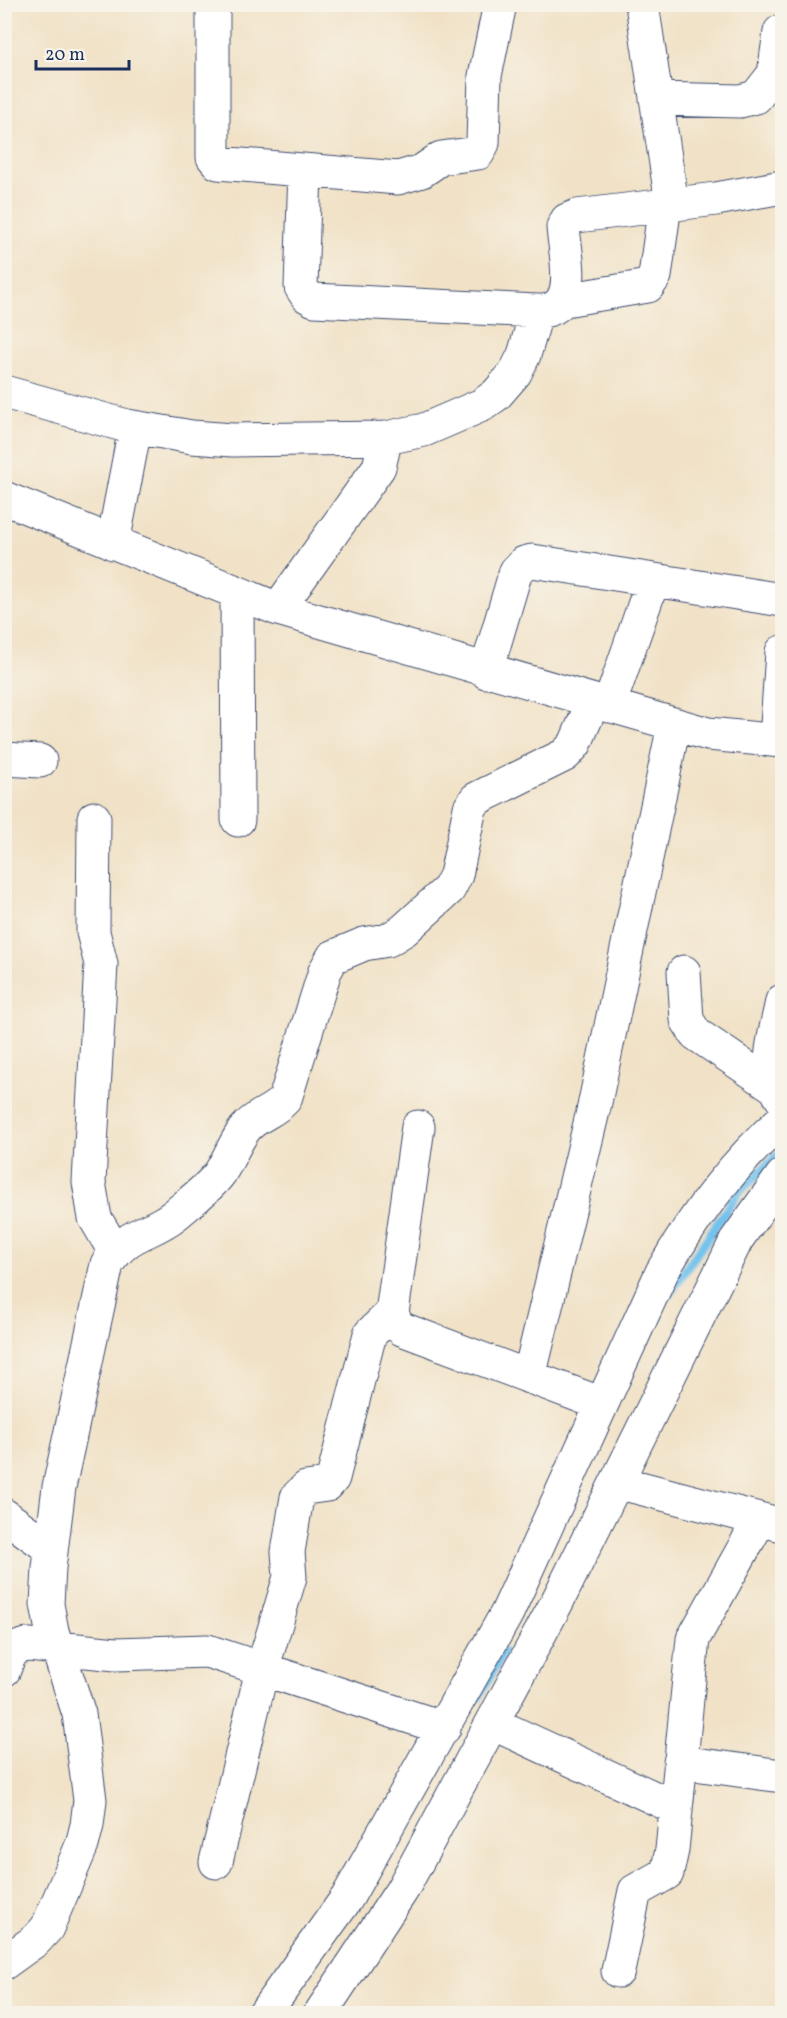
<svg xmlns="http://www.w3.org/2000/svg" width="787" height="2018" font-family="Vollkorn,serif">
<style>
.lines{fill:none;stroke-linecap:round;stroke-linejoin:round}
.stream{stroke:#72c2ed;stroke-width:9}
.street-casing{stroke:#3b4a6e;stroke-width:35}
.street{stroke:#fff;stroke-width:33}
</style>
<rect width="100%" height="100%" fill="#f7f3e8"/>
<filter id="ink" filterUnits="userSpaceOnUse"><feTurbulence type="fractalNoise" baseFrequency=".0167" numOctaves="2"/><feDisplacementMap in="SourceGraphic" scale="12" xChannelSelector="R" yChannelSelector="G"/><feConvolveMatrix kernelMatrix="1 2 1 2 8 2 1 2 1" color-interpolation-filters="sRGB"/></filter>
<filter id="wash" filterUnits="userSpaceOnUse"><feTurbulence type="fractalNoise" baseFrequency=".008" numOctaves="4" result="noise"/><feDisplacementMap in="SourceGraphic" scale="24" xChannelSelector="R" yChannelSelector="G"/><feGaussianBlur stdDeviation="1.35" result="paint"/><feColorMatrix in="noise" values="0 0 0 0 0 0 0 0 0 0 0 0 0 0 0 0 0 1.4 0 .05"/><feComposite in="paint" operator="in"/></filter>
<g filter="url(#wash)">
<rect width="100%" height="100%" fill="#f1e2c7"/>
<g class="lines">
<path class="stream" d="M 667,1297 L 738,1193 L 782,1151
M 478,1698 L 503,1652"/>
</g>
</g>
<g filter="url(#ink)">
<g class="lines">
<defs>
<path id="street" d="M 213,4 L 213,157 L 218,163 L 398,178 L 422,171 L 441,158 L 478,153 L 483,143 L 485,76 L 500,4
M 642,4 L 672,204
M 656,99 L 740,101 L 756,97 L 774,74 L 780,32
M 305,171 L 301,287 L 307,296 L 314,300 L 537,311 C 582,312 565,256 563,227 L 567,220 L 577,216 L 716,199 L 782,187
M 565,300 L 648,286 L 655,276 L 665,205
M 4,392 L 127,426 L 192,437 L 233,440 L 386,438 L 424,430 L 482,405 L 496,395 L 515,373 L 524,355 L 537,311
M 4,498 L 278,609 L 708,734 L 782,741
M 113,543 L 135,428
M 237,594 L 238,820
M 278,609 L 379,467 L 386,438
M 486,672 L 516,571 L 524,563 L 532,561 L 782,600
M 609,706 L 653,580
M 776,740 L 782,652
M 4,759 L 40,761
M 94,818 L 93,932 L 101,964 L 89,1182 L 95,1218 L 115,1252
M 684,972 L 687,1020 L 696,1034 L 773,1086
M 782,1099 C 761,1068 776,1034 782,1001
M 418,1127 L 392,1313 L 396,1323 L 402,1329 L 602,1404
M 529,1377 L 594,1107 L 674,725
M 617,1482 L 782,1525
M 4,1515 L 51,1549
M 4,1670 C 10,1654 11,1647 29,1645 L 116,1654 L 207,1651 L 444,1728
M 492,1723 L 676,1808
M 680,1762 L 782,1776
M 216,1862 L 262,1670 L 290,1577 L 288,1552 L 297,1497 L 306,1488 L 327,1485 L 333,1478 L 370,1334 L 392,1313
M 4,1963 L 36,1940 L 47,1928 L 82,1845 L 87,1825 L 90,1800 L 79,1714 L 52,1631 L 47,1604 L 49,1568 L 59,1487 L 107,1264 C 130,1229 149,1236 176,1214 C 190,1202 210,1187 220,1173 C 229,1159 235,1142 245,1129 C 256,1115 274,1112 285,1099 L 325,971 L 333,957 L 364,944 L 388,940 L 404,930 L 449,889 L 456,875 L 470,808 L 476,799 L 565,755 L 575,744 L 593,702
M 618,1971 L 635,1891 L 667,1873 L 672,1850 L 693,1639 L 759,1521
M 264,2014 L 347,1898 L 507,1613 L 662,1272 C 695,1214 733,1164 782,1120
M 320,2014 L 402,1890 L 557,1602 L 737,1239 L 782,1176"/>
</defs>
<use href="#street" class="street-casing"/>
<use href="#street" class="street"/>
</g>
</g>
<rect width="787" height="2018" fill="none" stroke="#f7f3e8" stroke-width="24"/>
<path d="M36 60v9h93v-9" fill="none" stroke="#1b2f5e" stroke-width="3"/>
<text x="45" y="60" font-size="18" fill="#1b2f5e" stroke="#f7f3e8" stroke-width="4.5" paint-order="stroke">20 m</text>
</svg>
